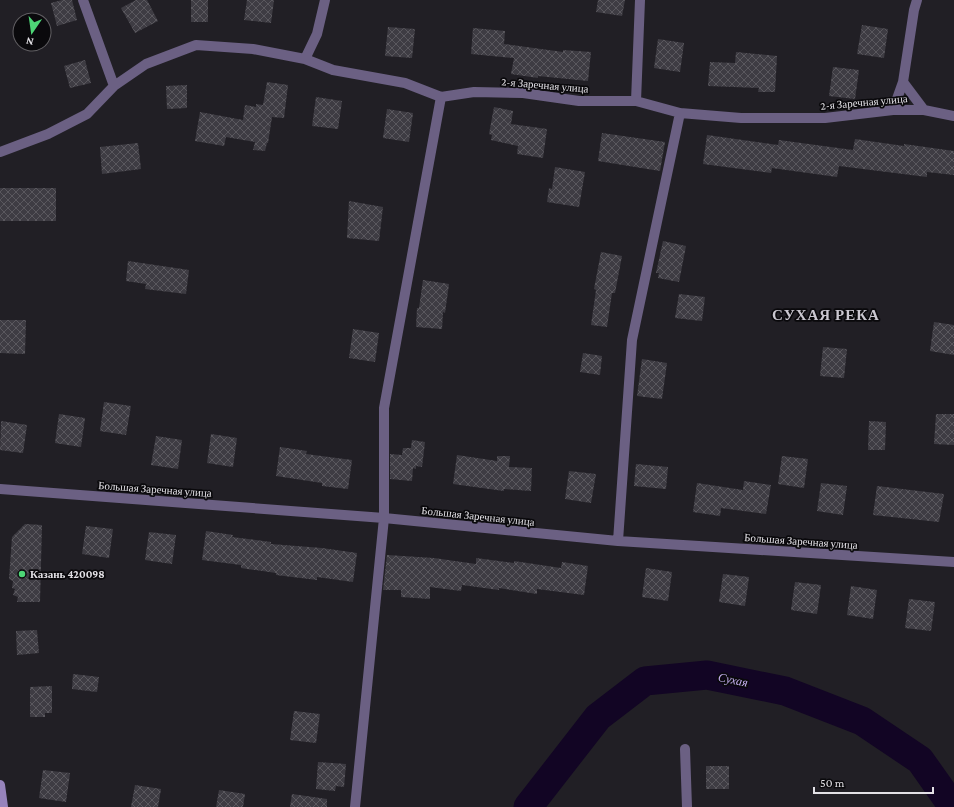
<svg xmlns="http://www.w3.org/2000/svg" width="954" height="807" font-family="'Crimson Pro',serif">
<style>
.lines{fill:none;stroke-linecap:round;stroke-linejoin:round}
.river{stroke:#120524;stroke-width:29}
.building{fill:url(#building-cross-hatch)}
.minor{stroke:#6b6083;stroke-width:10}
.secondary{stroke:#9784bc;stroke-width:10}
.poi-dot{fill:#4dd676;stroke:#0a090c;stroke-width:1.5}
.labels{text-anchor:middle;stroke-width:3.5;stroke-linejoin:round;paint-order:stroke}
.street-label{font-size:11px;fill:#e3e1e6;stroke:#0a090c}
.poi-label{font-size:11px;font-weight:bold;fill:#e3e1e6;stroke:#0a090c;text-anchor:start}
.water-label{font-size:12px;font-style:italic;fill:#c7b1f3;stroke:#0a090c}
.district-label{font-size:15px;font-weight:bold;letter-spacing:1px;fill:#cac7d0;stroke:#0a090c}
</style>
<defs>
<pattern id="building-cross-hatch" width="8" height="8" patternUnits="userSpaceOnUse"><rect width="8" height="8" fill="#3e3c43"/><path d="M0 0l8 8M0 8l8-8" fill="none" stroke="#5a585e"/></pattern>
</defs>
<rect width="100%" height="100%" fill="#211f25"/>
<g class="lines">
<path class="river" d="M 528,807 L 598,717 L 645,681 L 707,675 L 785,691 L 862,721 L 920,760 L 951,804 L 952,807"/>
</g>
<path class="building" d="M 62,0 L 72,0 L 77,20 L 57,26 L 51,3 Z
M 136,0 L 147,0 L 158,21 L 135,33 L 121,8 Z
M 191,0 L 208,0 L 208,22 L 191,22 Z
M 247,0 L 274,0 L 271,23 L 244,20 Z
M 598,0 L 625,0 L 622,16 L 596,12 Z
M 862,25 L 888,29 L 884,58 L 857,54 Z
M 388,27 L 415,29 L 412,58 L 385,56 Z
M 473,28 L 505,31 L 504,44 L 563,52 L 563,50 L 591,52 L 588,81 L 538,76 L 538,78 L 511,74 L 514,58 L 471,54 Z
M 658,39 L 684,43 L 680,72 L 654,68 Z
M 736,52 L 777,56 L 775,92 L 758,92 L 759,88 L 708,86 L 710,62 L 735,63 Z
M 85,60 L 91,83 L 70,88 L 64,66 Z
M 833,67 L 859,70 L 855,99 L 829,96 Z
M 267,82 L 288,85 L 284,118 L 272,117 L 268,143 L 267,143 L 265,151 L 253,150 L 255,142 L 226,137 L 224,146 L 195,141 L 200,112 L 243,120 L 245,105 L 256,107 L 256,104 L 263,105 Z
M 187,85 L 187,108 L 167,109 L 166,86 Z
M 316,97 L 342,101 L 338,129 L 312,126 Z
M 494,107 L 513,111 L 511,124 L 547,129 L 543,158 L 517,154 L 518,146 L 491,140 L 492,135 L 489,134 Z
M 387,109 L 413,113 L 409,142 L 383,138 Z
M 602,133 L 665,142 L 660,171 L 598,161 Z
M 707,135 L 778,145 L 779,140 L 853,150 L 855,139 L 904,146 L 904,144 L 954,151 L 954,175 L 927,172 L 927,177 L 839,166 L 837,177 L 772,168 L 771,173 L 703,164 Z
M 138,143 L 141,169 L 102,174 L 100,147 Z
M 555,167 L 585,172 L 579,207 L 547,202 L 549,188 L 552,189 Z
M 0,188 L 56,188 L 56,221 L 0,221 Z
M 349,201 L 383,207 L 379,241 L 347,238 Z
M 663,241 L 686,246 L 679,282 L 658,278 L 659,273 L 656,273 Z
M 601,252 L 622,256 L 615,293 L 612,293 L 607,327 L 591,325 L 596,290 L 594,289 Z
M 128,261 L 189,270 L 186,294 L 145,289 L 146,284 L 126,281 Z
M 423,280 L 449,284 L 445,313 L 443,312 L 442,329 L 416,327 L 417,308 L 419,308 Z
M 679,294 L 705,297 L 702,321 L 675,318 Z
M 0,320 L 26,320 L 25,354 L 0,353 Z
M 934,322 L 954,325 L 954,355 L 930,351 Z
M 353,329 L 379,333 L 375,362 L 349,358 Z
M 823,347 L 847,349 L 844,378 L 820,376 Z
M 583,353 L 602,356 L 600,375 L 580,372 Z
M 642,359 L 667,363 L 662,399 L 637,396 Z
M 104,402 L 131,406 L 126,435 L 100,431 Z
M 59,414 L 85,418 L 81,447 L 55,443 Z
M 936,414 L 954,414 L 954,445 L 934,444 Z
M 1,421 L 27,425 L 23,453 L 0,450 Z
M 869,421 L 886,422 L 885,450 L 868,450 Z
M 211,434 L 237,438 L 233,467 L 207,463 Z
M 156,436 L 182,440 L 178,469 L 151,465 Z
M 412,440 L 425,442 L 422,467 L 416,466 L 416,469 L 413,468 L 412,481 L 390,479 L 390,454 L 402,455 L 403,448 L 411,448 Z
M 280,447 L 307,451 L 306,454 L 352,460 L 348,489 L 322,486 L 322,483 L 276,476 Z
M 457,455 L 497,461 L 497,456 L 510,456 L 509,467 L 532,468 L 531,491 L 504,489 L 504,491 L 453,484 Z
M 782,456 L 808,459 L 804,488 L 778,484 Z
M 636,464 L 668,467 L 666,489 L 634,486 Z
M 569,471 L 596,474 L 591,503 L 565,499 Z
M 744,481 L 771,485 L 766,514 L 721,508 L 720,516 L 693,512 L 697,483 L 743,490 Z
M 821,483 L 847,486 L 843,515 L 817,511 Z
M 877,486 L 944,494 L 939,522 L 873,515 Z
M 25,524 L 42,525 L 40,602 L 17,602 L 18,597 L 13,595 L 15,589 L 12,588 L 13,581 L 9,579 L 12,537 Z
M 86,526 L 113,529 L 109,558 L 82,554 Z
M 206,531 L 233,535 L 232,537 L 271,542 L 271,544 L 322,548 L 357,553 L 353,582 L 317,577 L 317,580 L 276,575 L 276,573 L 241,568 L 241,565 L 202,560 Z
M 149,532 L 176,535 L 172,564 L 145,560 Z
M 387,555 L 434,558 L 476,564 L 476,558 L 514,563 L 514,561 L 561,568 L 562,562 L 588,566 L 584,595 L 537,589 L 537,594 L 499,588 L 499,590 L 462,585 L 461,591 L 430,587 L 430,599 L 401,597 L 401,590 L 383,590 Z
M 646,568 L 672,572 L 668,601 L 642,597 Z
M 723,574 L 749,577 L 745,606 L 719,602 Z
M 795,582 L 821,585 L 817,614 L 791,610 Z
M 851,586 L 877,590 L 873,619 L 847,615 Z
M 909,599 L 935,602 L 931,631 L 905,628 Z
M 37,630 L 39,653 L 17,655 L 16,631 Z
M 73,674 L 99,677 L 97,692 L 72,689 Z
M 52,686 L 52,713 L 45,713 L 45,717 L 30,717 L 30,687 Z
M 294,711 L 320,714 L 316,743 L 290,740 Z
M 318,762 L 346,764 L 344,787 L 336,786 L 335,791 L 316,789 Z
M 706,766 L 729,766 L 729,789 L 706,789 Z
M 43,770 L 70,773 L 66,802 L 39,798 Z
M 135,785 L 161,789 L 158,807 L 131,807 Z
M 219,790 L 245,794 L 243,807 L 216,807 Z
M 292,794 L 327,799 L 327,807 L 290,807 Z"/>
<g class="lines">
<path class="minor" d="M 83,0 L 114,86
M 305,59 L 317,34 L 325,0
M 903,82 L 924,110
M 636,101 L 640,0
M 893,110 L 903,82 L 914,10 L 917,0
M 0,152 L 48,134 L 87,114 L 114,86 L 146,64 L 196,45 L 253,49 L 305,59 L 333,70 L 405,83 L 441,97 L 474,92 L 523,93 L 579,101 L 636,101 L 680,113 L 741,118 L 825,118 L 893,110 L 924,110 L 954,116
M 0,489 L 384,518 L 618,541 L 954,562
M 618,541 L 632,340 L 680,113
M 685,749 L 687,807
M 355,807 L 384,518 L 384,408 L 441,97"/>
<path class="secondary" d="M 0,785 L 3,807"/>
</g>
<circle class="poi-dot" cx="22" cy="574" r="4"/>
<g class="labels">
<g class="street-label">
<text transform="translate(545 85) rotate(5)" y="4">2-я Заречная улица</text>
<text transform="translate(864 102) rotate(-5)" y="4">2-я Заречная улица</text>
<text transform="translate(155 489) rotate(4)" y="4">Большая Заречная улица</text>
<text transform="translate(478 516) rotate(6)" y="4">Большая Заречная улица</text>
<text transform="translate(801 541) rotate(4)" y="4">Большая Заречная улица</text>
</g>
<g class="poi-label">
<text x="30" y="578">Казань 420098</text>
</g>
<g class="water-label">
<text transform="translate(733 680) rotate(11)" y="4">Сухая</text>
</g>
<g class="district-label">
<text x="826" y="320">СУХАЯ РЕКА</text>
</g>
</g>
<g transform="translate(32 32) rotate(193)"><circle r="19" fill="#0a090c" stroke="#615f63"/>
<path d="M0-3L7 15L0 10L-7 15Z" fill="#4dd676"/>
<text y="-6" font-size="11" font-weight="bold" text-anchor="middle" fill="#e3e1e6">N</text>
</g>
<path d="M814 787v6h119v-6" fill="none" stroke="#e3e1e6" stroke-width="2"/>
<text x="820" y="787" font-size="12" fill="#e3e1e6" stroke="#0a090c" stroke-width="3" paint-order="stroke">50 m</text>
</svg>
